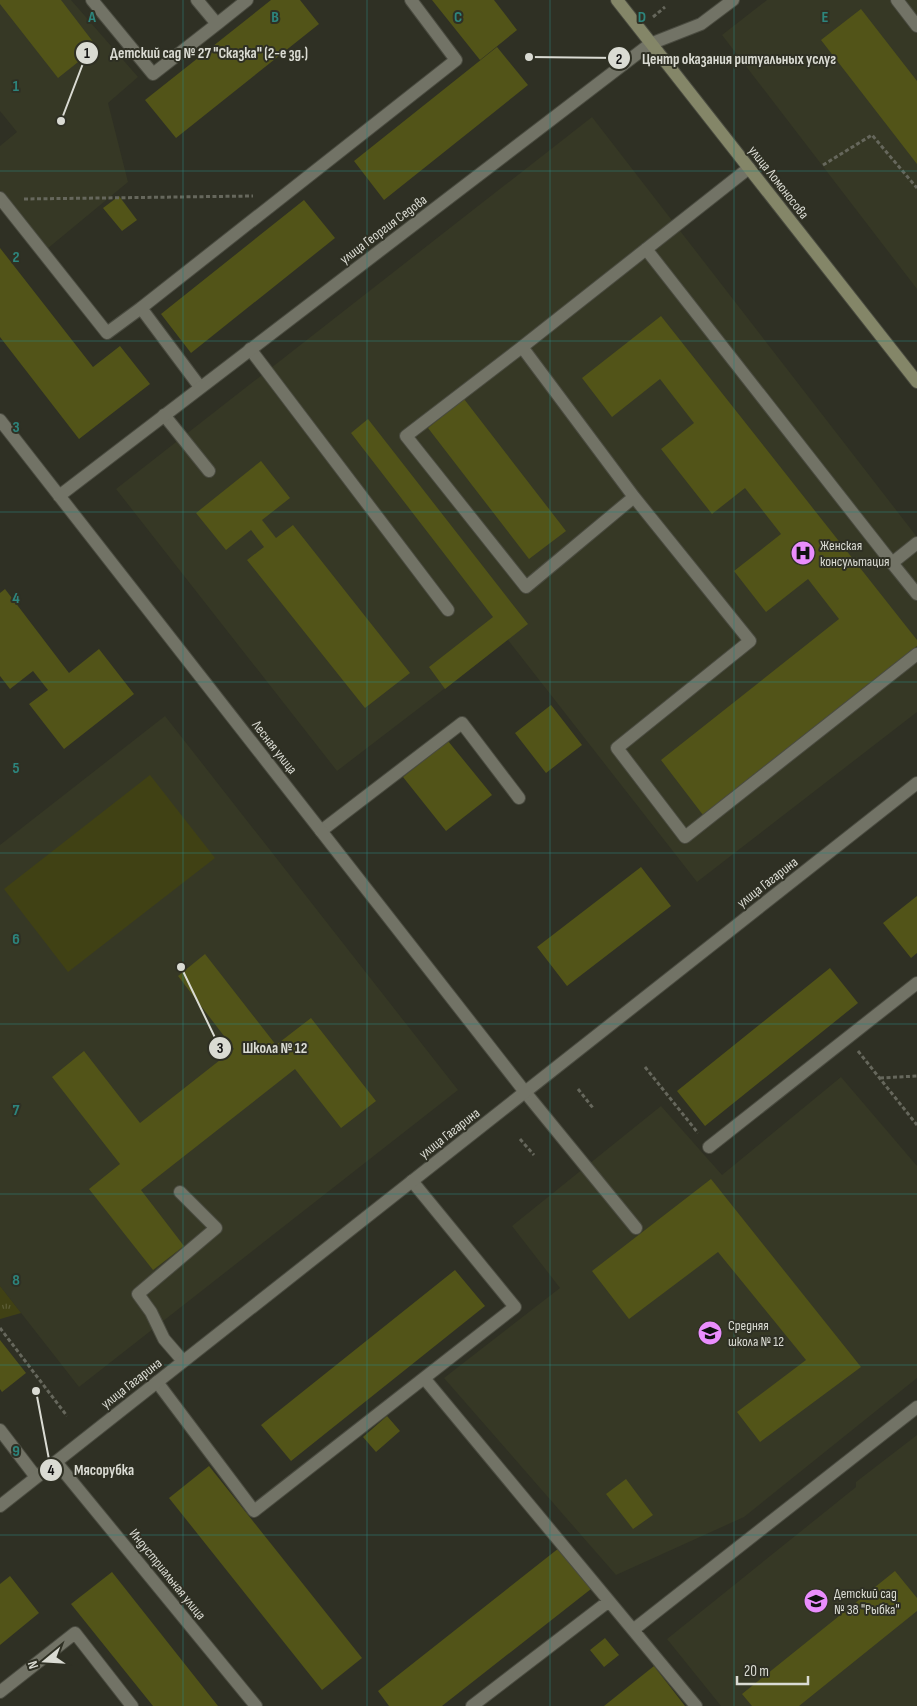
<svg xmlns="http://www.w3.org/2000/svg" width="917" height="1706" font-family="'Sofia Sans Condensed',sans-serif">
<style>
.built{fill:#363825}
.grass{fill:url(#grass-tufts)}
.pitch{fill:#404114}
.building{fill:#525418}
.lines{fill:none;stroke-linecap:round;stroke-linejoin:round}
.service-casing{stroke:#4a4b40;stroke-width:14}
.minor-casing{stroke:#4a4b40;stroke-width:14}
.tertiary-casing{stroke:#4a4b40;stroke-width:14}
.secondary-casing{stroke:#4a4b40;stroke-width:14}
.path{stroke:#66675c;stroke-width:3;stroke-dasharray:4 2.5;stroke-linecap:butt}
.service{stroke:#727366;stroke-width:12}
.minor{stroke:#727366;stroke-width:12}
.tertiary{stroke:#727366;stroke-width:12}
.secondary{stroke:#848668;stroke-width:12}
.grid{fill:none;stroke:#2d857d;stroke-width:1;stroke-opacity:0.55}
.labels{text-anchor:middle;stroke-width:4;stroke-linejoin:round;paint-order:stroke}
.street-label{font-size:14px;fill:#dadbd3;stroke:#2f3024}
.poi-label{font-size:14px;fill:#dadbd3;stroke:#2f3024;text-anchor:start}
.grid-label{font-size:16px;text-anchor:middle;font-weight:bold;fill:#2d857d;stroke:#2f3024;stroke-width:4;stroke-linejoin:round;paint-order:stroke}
.leader{fill:none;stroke:#dadbd3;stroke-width:2}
.callout-dot{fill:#dadbd3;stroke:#2f3024;stroke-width:2}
.mark-label{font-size:15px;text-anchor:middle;font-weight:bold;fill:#111}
.callout-label{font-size:15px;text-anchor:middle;font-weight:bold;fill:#dadbd3;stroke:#2f3024;stroke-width:4;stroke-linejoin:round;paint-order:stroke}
</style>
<defs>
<pattern id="grass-tufts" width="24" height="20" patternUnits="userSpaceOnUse" patternTransform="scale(1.25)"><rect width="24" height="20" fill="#404114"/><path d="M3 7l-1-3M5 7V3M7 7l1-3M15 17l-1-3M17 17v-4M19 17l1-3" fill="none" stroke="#5b5c35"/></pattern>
</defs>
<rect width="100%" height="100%" fill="#2f3024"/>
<path class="built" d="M 0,0 L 71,0 L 138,77 L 108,103 L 128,182 L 47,249 L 0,191 L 0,146 L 17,132 L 0,111 Z
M 767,0 L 917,0 L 917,289 L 722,35 Z
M 592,117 L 917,537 L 917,712 L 697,882 L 508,640 L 337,771 L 116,489 Z
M 165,716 L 458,1090 L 79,1387 L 0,1286 L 0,845 Z
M 841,1077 L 917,1166 L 917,1378 L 744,1517 L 616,1575 L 444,1378 L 560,1288 L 512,1226 L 661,1106 L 722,1175 Z
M 917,1435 L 917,1706 L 721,1706 L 667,1639 L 856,1487 L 856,1482 Z"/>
<path class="grass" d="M 0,1286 L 21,1313 L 0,1319 Z"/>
<path class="pitch" d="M 150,775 L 215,858 L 68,972 L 4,889 Z"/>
<path class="building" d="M 0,0 L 61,0 L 97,47 L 58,78 L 0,4 Z
M 271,0 L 300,0 L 319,24 L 176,138 L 145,100 Z
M 432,0 L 494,0 L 517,30 L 480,60 Z
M 861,9 L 917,81 L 917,164 L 821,40 Z
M 497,47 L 528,85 L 384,200 L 354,161 Z
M 119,196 L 137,220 L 122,231 L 103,208 Z
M 304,200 L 335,238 L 191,353 L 161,314 Z
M 0,248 L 93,367 L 120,346 L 150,384 L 79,439 L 0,337 Z
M 661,316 L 917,640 L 917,646 L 703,815 L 661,760 L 839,619 L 808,579 L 766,612 L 734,571 L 781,534 L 745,488 L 712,514 L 661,449 L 694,423 L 660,379 L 612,417 L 582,378 Z
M 464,399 L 566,531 L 529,559 L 428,428 Z
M 368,419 L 528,624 L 445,689 L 429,667 L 493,617 L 351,433 Z
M 261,461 L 290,498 L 262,520 L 276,538 L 293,525 L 410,673 L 365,708 L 247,560 L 264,547 L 251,530 L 226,550 L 196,513 Z
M 5,589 L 69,673 L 99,649 L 134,694 L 64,749 L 29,704 L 48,690 L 33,671 L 10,689 L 0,676 L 0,593 Z
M 551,705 L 582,745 L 546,773 L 515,733 Z
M 448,741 L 492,795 L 446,831 L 403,777 Z
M 641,867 L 671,906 L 567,986 L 537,947 Z
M 917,896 L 917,953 L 911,958 L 883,923 Z
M 205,954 L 276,1045 L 311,1018 L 376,1101 L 341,1128 L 295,1069 L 141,1190 L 184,1246 L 153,1270 L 89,1189 L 120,1164 L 52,1077 L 84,1051 L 140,1123 L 234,1049 L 178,976 Z
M 830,968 L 858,1003 L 705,1126 L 677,1091 Z
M 711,1179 L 861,1367 L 760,1442 L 737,1412 L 806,1360 L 718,1252 L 629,1319 L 592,1271 Z
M 455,1270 L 485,1306 L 291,1461 L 261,1425 Z
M 0,1340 L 26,1373 L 2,1392 L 0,1389 Z
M 387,1416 L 400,1431 L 376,1452 L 363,1437 Z
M 209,1466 L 362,1658 L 322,1690 L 169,1498 Z
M 626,1479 L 653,1515 L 633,1529 L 606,1494 Z
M 559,1548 L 591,1589 L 442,1706 L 389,1706 L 378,1691 Z
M 895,1571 L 917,1598 L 917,1611 L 799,1706 L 752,1706 L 742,1694 Z
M 112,1572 L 218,1706 L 153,1706 L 71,1604 Z
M 10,1576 L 39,1613 L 0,1645 L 0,1584 Z
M 605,1638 L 619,1655 L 604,1667 L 590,1650 Z
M 654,1666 L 685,1706 L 604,1706 Z"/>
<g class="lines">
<defs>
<path id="service" d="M 92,0 L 153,74 L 217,24
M 197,0 L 217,24 L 247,0
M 897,0 L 917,26
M 749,168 L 522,347 L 634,497 L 750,641 L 617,748 L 685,837 L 917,654
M 0,198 L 107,333 L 141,308
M 646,249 L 892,563
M 522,347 L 406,436 L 526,587 L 634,497
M 250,349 L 448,610
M 200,387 L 141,308 L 456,60 L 411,0
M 164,415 L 209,471
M 917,543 L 892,563 L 917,594
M 321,831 L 462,723 L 519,798
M 525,1092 L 636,1228
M 709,1147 L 917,983
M 180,1192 L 216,1228 L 138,1294 L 151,1312 L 164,1339 L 183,1361
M 424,1378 L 609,1601
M 157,1382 L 254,1511 L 515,1307 L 412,1181
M 0,1430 L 36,1477
M 633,1630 L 917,1407
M 0,1692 L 75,1633 L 132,1706
M 472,1706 L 609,1601 L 696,1706"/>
<path id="minor" d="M 0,420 L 525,1092
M 59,496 L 650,44
M 56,1462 L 256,1706
M 0,1506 L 917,783"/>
<path id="tertiary" d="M 650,44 L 701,24 L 733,0"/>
<path id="secondary" d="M 617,0 L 917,382"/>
</defs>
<use href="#service" class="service-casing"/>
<use href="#minor" class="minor-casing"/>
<use href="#tertiary" class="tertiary-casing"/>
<use href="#secondary" class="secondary-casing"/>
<path class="path" d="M 653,17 L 665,7
M 823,165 L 872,135 L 917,188
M 24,199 L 253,196
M 858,1051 L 917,1125
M 645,1067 L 698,1133
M 880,1078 L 917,1076
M 578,1089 L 593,1108
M 520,1139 L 534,1155
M 0,1328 L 67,1416"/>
<use href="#service" class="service"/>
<use href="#minor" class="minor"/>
<use href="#tertiary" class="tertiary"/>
<use href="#secondary" class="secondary"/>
</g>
<path class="grid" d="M 183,0 L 183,1706M 367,0 L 367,1706M 550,0 L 550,1706M 734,0 L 734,1706M 0,171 L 917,171M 0,341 L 917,341M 0,512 L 917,512M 0,682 L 917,682M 0,853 L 917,853M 0,1024 L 917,1024M 0,1194 L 917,1194M 0,1365 L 917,1365M 0,1535 L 917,1535"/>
<defs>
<symbol id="hospital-disc" viewBox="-11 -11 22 22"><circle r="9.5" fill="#ea8dfd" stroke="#2f3024"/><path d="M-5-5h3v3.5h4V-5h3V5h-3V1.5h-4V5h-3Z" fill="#111"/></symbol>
<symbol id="school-disc" viewBox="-11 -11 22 22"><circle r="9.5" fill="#ea8dfd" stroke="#2f3024"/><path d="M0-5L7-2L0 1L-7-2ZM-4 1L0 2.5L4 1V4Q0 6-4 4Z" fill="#111"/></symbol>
</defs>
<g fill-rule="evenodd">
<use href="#hospital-disc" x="789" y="539" width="28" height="28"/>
<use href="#school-disc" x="696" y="1319" width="28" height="28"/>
<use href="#school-disc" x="802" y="1587" width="28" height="28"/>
</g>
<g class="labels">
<g class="street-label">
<text transform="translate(779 182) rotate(52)" y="5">улица Ломоносова</text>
<text transform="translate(383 229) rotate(-37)" y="5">улица Георгия Седова</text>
<text transform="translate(275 747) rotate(52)" y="5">Лесная улица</text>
<text transform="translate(767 882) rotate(-38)" y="5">улица Гагарина</text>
<text transform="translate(449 1133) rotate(-38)" y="5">улица Гагарина</text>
<text transform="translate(131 1383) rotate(-38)" y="5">улица Гагарина</text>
<text transform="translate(168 1574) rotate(51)" y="5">Индустриальная улица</text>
</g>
<g class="poi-label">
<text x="820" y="550">Женская<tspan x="820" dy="16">консультация</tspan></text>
<text x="728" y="1330">Средняя<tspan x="728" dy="16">школа № 12</tspan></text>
<text x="834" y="1598">Детский сад<tspan x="834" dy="16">№ 38 "Рыбка"</tspan></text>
</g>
</g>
<g class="grid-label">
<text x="92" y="22">A</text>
<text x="275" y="22">B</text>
<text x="458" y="22">C</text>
<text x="642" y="22">D</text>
<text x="825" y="22">E</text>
<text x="16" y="91">1</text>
<text x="16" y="262">2</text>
<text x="16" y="432">3</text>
<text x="16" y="603">4</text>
<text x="16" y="773">5</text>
<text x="16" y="944">6</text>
<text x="16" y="1115">7</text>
<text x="16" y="1285">8</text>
<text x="16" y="1456">9</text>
</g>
<path class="leader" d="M61 121L87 53M529 57L619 58M181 967L220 1048M36 1391L51 1470"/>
<g class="callout-dot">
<circle cx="61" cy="121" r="5"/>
<circle cx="529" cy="57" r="5"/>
<circle cx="181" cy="967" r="5"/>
<circle cx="36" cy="1391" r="5"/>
<circle cx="87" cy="53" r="12"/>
<circle cx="619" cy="58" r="12"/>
<circle cx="220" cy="1048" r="12"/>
<circle cx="51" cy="1470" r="12"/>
</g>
<g class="mark-label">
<text x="87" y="58">1</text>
<text x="619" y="64">2</text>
<text x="220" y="1053">3</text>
<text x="51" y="1475">4</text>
</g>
<g class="callout-label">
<text x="209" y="58">Детский сад № 27 "Сказка" (2-е зд.)</text>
<text x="739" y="64">Центр оказания ритуальных услуг</text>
<text x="275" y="1053">Школа № 12</text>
<text x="104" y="1475">Мясорубка</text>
</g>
<g transform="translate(45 1661) rotate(252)" stroke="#2f3024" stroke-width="4" paint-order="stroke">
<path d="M0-4L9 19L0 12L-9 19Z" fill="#dadbd3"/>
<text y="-8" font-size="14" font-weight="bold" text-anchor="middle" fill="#dadbd3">N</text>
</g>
<path d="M737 1676v8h71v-8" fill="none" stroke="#dadbd3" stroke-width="2.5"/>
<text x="744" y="1676" font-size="15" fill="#dadbd3" stroke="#2f3024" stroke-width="4" paint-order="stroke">20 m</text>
</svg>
